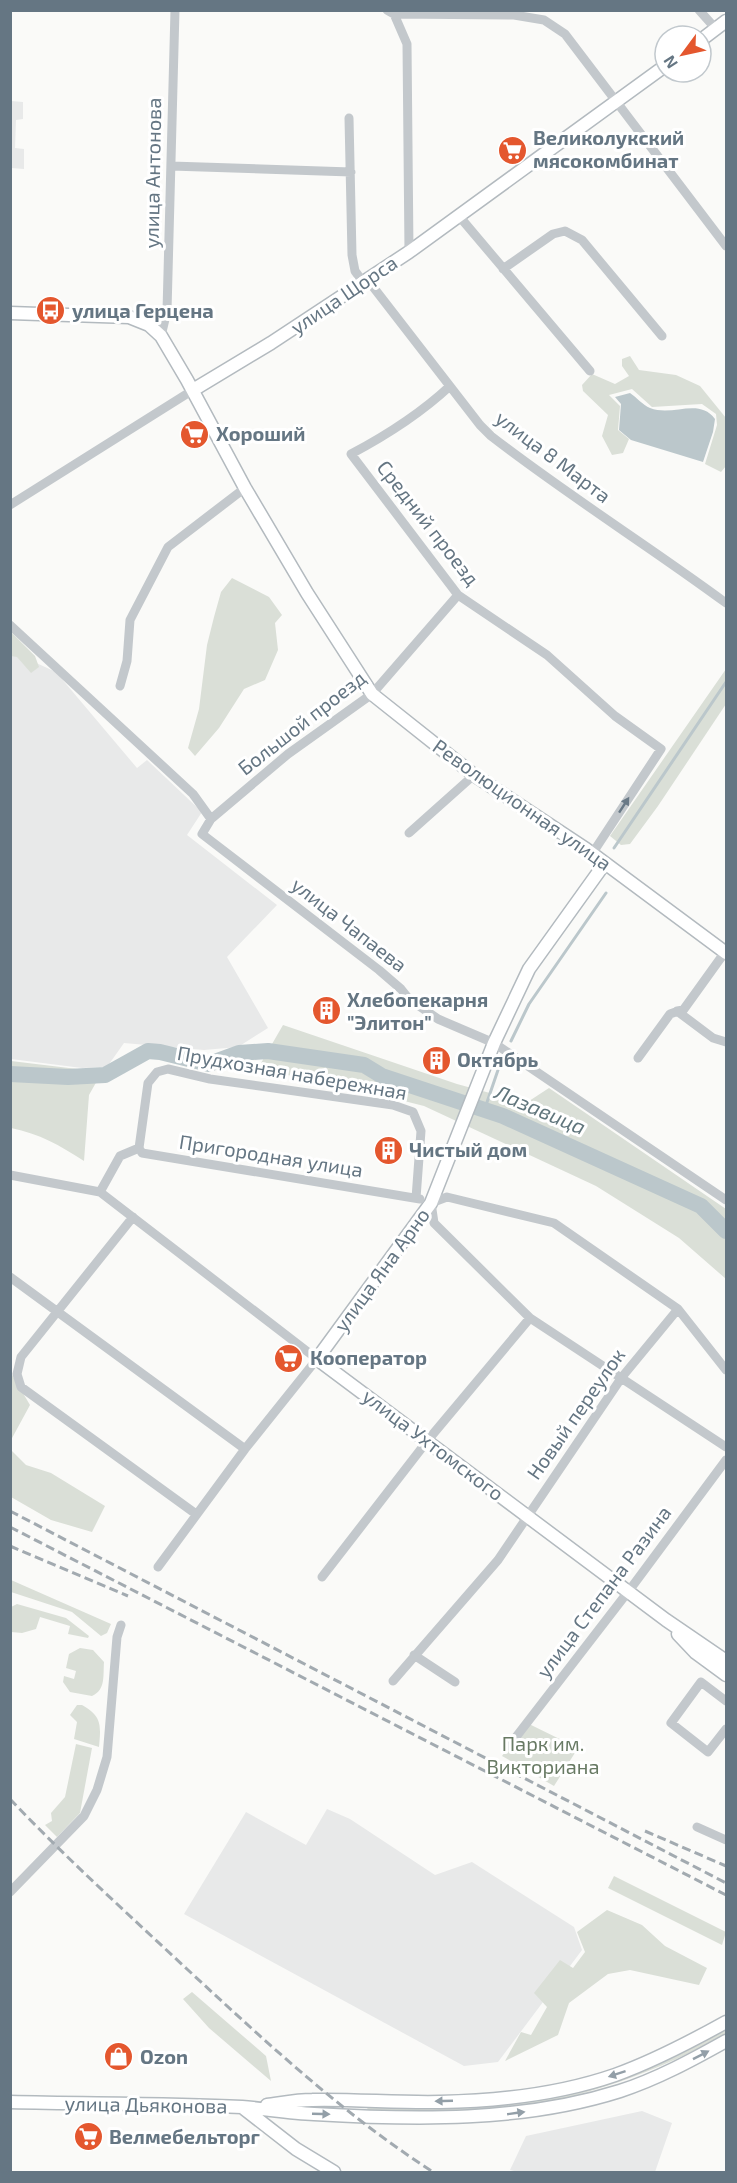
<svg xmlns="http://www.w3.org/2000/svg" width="737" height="2183" font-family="'Exo 2',sans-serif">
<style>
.built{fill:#e8e9e9}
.green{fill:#dadfd7}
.water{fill:#bbc7cb}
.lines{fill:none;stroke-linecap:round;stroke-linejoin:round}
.stream{stroke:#bbc7cb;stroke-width:3}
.river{stroke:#bbc7cb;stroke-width:16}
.secondary-casing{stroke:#b3babf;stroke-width:15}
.street{stroke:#c3c8cc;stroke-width:9}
.secondary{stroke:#fff;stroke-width:12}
.rail{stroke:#a2aab0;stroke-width:3;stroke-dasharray:9 4.5;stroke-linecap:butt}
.oneway{fill:#6a7a87}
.oneway2{fill:#939fa8}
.labels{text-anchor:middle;stroke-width:6;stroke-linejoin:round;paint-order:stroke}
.poi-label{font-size:20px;font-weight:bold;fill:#657683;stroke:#fff;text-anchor:start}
.street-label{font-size:20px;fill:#657683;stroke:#fff}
.park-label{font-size:20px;fill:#687a64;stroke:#fff}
.water-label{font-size:21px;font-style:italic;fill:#60757c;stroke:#fff}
</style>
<rect width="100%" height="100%" fill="#fafaf8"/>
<path class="built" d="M 11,101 L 23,102 L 23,119 L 16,120 L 15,148 L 24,149 L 24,169 L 11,168 Z
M 10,651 L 56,672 L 137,768 L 147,760 L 202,812 L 187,835 L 277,905 L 227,957 L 268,1028 L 238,1047 L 204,1050 L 124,1043 L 107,1067 L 82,1068 L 11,1059 Z
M 327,1809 L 350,1819 L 435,1875 L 472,1862 L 574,1927 L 582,1950 L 498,2062 L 464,2066 L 184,1914 L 246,1812 L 306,1845 Z
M 642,2111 L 672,2123 L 655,2172 L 518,2172 L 510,2170 L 526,2136 Z"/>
<path class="green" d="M 630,356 L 639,370 L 676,375 L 700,386 L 726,418 L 726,466 L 721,472 L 705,464 L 717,425 L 716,414 L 702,404 L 652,407 L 632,389 L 609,395 L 620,406 L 618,430 L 629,439 L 623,453 L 612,455 L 602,436 L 608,415 L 583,391 L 582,385 L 592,374 L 615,384 L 629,376 L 622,366 L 622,359 Z
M 232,578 L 269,597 L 282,615 L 275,623 L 278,650 L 265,680 L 244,689 L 219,728 L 195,756 L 188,748 L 199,709 L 207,645 L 214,617 L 221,592 Z
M 11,632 L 35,656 L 39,667 L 31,673 L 17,657 L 11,656 Z
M 726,669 L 726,704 L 658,806 L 630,844 L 621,845 L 610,836 Z
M 283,1025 L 457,1084 L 526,1103 L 549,1088 L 726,1209 L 726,1279 L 679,1238 L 596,1186 L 424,1106 L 329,1082 L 257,1070 Z
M 11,1061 L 102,1072 L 89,1095 L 84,1161 C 59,1145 40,1134 11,1128 Z
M 11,1373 L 30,1405 L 11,1440 Z
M 10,1449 L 26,1465 L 51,1473 L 105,1506 L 92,1532 L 51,1520 L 11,1497 Z
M 11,1580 L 111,1624 L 107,1633 L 101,1636 L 72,1612 L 11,1592 Z
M 17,1604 L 66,1618 L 89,1636 L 88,1638 L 68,1634 L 70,1626 L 40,1617 L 36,1629 L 22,1633 L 11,1632 L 11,1607 Z
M 80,1648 L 93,1650 L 104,1662 C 103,1675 106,1690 92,1696 L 70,1692 L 63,1682 L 64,1676 L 74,1679 L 76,1671 L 66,1668 L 69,1654 Z
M 77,1705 L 82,1705 C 102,1716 101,1725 99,1747 L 74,1739 L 77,1722 L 70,1715 Z
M 527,1723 L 578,1748 L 554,1786 L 502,1756 Z
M 76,1744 L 92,1748 L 80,1813 L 57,1837 L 45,1825 L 52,1821 L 51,1813 L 65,1797 Z
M 614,1876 L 726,1932 L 722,1945 L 608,1888 Z
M 607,1910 L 642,1925 L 665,1946 L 707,1968 L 699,1985 L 630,1970 L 608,1974 L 569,2003 L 558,2035 L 505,2061 L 521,2032 L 531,2035 L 547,2007 L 534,1993 L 560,1960 L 573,1968 L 585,1952 L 577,1932 Z
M 192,1992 L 266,2056 L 271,2081 L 209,2028 L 183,1999 Z
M 726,2029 L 726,2034 C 651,2075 569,2105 483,2110 C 444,2112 406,2111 368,2111 L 367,2107 L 483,2106 L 669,2058 Z"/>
<path class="water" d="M 630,393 C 636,397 643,405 650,408 C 673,417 699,397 715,419 L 713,432 L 703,462 L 631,440 L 619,430 L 621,404 L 615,397 Z"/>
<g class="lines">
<path class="stream" d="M 614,848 L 726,682
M 511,1041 L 529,1004 L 606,893
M 484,1111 L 498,1070"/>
<path class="river" d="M 10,1074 L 68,1077 L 105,1075 L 148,1051 L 160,1052 L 209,1064 L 239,1053 L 268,1051 L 364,1065 L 382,1076 L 503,1116 L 701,1206 L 726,1231"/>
<defs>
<path id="secondary" d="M 701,40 L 726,21
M 10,313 L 129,317 L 149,325 L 161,336 L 187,380 L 245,488 L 307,593 L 372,694 L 474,775 L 586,849 L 726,953
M 193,390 L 271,343 L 409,252 L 665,66
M 605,863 L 529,969 L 494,1043 L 431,1203 L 317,1359 L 666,1620 L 726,1661
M 678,1634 L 696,1653 L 726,1675
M 10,2102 C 87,2104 165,2103 242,2107 C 266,2109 290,2113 314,2114 C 415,2120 522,2122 620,2091 C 657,2079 692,2060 726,2041
M 267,2105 C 282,2103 297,2100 312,2100 C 355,2099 397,2103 440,2102 C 498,2101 560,2094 615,2075 C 654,2061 690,2042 726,2022
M 242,2107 L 296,2149 L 334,2172"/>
</defs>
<use href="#secondary" class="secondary-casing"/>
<path class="street" d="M 387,10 L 394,14 L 514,15 L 544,20 L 565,34 L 726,246
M 699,10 L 716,29
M 394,14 L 407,44 L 409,252
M 349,118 L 352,255 L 355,271 L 363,282
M 171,166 L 351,172
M 459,216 L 590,371
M 503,269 L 553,234 L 565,231 L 582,240 L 662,336
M 367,279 L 480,425 L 491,436 C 567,495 649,546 726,603
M 161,336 L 167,311 L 175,10
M 450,386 C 420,414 387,435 351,454 L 458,595 L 547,655 L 615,716 L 661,749 L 592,854
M 10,505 L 193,390
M 10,625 L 193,794 L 211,819 L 202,834 L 379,970 L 401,989 L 409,999 L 438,1019 L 494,1043 L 726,1200
M 120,686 L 127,661 L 130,620 L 168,547 L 245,488
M 211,819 L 288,754 L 372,694 L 458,595
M 409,833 L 474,775
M 677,1011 L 713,1038 L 726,1042
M 638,1058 L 670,1014 L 684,1009 L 725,952
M 139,1148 L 148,1083 L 157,1072 L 168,1069 L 210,1079 L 393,1105 L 413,1112 L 421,1131 L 416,1198
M 10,1175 L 100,1192 L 317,1359 L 245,1449 L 158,1567
M 100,1192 L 120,1156 L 139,1148 L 142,1153 L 420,1199
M 431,1203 L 434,1223 L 530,1318 L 726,1447
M 431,1203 L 447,1197 L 554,1223 L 678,1309 L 726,1370
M 133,1217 L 21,1357 L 17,1374 L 21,1387 L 196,1514
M 10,1277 L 245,1449
M 322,1577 L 428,1440 L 530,1318
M 414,1655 L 455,1682
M 393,1681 L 498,1560 L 622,1377 L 678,1309
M 726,1701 L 701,1682 L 671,1723 L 708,1752 L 726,1729
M 509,1746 L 634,1584 L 726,1460
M 697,1827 L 726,1840
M 10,1892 L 84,1816 L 97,1790 L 107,1757 L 117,1637 L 121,1625"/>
<use href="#secondary" class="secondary"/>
<path class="rail" d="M 10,1511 L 726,1883
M 10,1527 L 726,1895
M 10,1546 L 128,1596
M 10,1799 C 67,1859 128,1914 188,1970 C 266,2042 343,2114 433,2172
M 645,1831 L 726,1866"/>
</g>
<defs><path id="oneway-solid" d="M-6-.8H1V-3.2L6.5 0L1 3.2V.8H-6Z" transform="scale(1.5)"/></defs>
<use class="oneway" href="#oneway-solid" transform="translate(624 805) rotate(-57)"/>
<g class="oneway2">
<use href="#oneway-solid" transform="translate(701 2055) rotate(-27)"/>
<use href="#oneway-solid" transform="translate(617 2074) rotate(162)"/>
<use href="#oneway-solid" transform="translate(444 2101) rotate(178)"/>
<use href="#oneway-solid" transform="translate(516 2113) rotate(-8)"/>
<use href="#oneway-solid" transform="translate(321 2114) rotate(2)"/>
</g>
<defs>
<symbol id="supermarket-disc" viewBox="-11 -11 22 22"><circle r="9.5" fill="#e4572e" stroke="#fff"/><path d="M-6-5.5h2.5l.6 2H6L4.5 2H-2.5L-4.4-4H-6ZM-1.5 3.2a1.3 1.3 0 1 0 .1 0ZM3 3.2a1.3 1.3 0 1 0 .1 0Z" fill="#fff"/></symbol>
<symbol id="bus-disc" viewBox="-11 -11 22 22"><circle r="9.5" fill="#e4572e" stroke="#fff"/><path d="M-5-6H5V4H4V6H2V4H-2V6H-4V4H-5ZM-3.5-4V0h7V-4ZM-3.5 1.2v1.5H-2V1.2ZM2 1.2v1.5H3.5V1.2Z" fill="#fff"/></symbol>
<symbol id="building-disc" viewBox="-11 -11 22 22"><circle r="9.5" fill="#e4572e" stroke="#fff"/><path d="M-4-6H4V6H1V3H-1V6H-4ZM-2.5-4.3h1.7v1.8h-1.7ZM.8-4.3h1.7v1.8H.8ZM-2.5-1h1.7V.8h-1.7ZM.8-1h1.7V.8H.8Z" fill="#fff"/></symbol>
<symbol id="shop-disc" viewBox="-11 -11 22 22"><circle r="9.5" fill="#e4572e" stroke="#fff"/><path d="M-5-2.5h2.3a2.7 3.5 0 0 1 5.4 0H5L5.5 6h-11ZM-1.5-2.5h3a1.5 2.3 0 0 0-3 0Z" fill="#fff"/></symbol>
</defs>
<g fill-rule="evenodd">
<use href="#supermarket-disc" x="496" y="134" width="33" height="33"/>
<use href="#bus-disc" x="34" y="294" width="33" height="33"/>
<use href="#supermarket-disc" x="178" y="418" width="33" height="33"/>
<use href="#building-disc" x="310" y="994" width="33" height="33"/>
<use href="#building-disc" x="420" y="1044" width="33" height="33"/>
<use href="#building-disc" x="372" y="1134" width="33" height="33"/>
<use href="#supermarket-disc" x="272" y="1342" width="33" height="33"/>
<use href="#shop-disc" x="102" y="2040" width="33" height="33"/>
<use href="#supermarket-disc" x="72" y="2120" width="33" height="33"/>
</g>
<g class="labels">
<g class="poi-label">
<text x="533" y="145">Великолукский<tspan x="533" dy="23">мясокомбинат</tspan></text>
<text x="72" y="318">улица Герцена</text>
<text x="216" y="441">Хороший</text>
<text x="347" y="1007">Хлебопекарня<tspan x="347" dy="23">"Элитон"</tspan></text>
<text x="457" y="1067">Октябрь</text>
<text x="409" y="1157">Чистый дом</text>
<text x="310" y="1365">Кооператор</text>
<text x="140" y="2064">Ozon</text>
<text x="109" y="2144">Велмебельторг</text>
</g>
<g class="street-label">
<text transform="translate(153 173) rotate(-89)" y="7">улица Антонова</text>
<text transform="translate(344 295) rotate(-34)" y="7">улица Щорса</text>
<text transform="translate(553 457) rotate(37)" y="7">улица 8 Марта</text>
<text transform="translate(428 523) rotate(52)" y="7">Средний проезд</text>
<text transform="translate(302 723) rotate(-38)" y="7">Большой проезд</text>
<text transform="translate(522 805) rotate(35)" y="7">Революционная улица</text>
<text transform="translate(349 925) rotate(38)" y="7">улица Чапаева</text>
<text transform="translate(292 1073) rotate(10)" y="7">Прудхозная набережная</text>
<text transform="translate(271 1156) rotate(9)" y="7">Пригородная улица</text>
<text transform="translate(382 1270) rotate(-54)" y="7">улица Яна Арно</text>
<text transform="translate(576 1414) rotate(-55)" y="7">Новый переулок</text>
<text transform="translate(433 1445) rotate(37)" y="7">улица Ухтомского</text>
<text transform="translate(604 1592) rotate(-53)" y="7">улица Степана Разина</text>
<text transform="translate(146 2105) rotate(1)" y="7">улица Дьяконова</text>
</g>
<g class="park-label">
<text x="543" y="1751">Парк им.<tspan x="543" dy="23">Викториана</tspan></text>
</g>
<g class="water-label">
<text transform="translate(540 1110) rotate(23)" y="7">Лазавица</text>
</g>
</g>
<rect width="737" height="2183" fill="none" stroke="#657683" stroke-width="24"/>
<g transform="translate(683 54) rotate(237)"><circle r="28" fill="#ffffff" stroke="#c1c8cd" stroke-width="1.5"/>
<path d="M0-4.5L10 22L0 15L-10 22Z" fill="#e4572e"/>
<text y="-9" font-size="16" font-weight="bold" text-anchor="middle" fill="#657683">N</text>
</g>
</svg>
